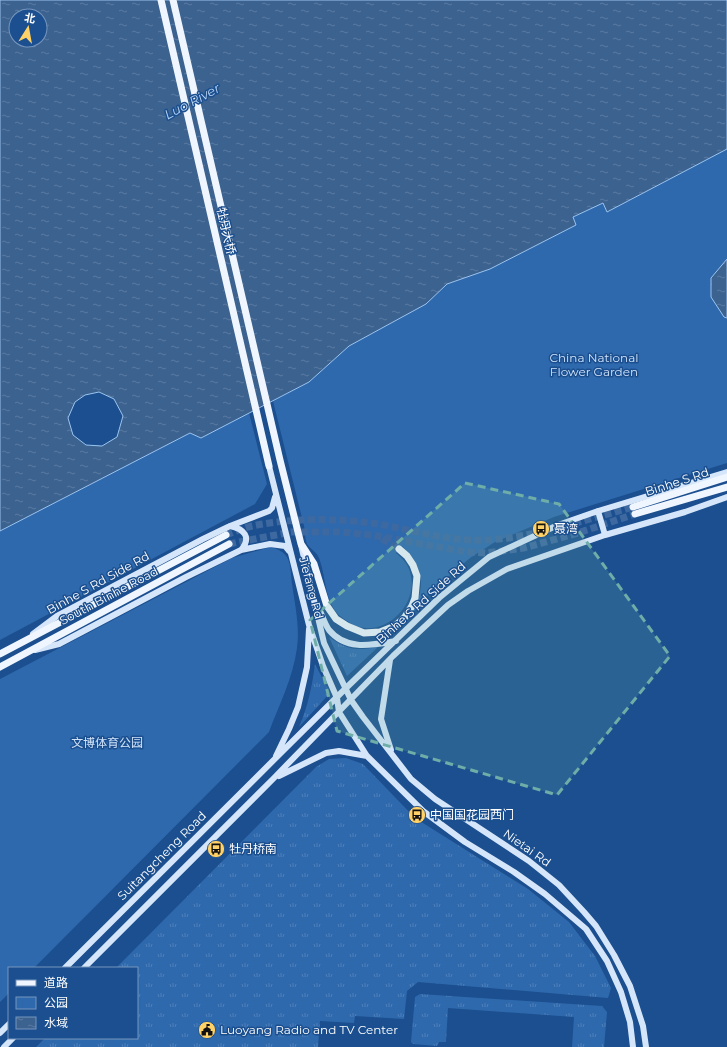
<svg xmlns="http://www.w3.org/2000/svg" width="727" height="1047" font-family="Montserrat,'Noto Sans SC',sans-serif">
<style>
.grass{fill:url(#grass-tufts)}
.green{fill:#2e69ad}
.water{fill:url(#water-ripples);stroke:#9cc4f0;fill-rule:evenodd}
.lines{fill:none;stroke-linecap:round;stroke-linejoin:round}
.primary-tunnel{stroke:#3d69a0;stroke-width:7;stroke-dasharray:7 3.5;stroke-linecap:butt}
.secondary{stroke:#d6e6fa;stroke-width:6}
.primary{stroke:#f0f6ff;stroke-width:7}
.marked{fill:#6fada8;fill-opacity:0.2;stroke:#6fada8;stroke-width:3;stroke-dasharray:8 5;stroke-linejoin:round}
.labels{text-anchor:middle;stroke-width:3;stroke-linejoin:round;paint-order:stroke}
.street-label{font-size:12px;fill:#fff;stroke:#1b4f8f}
.park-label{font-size:12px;fill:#cfe3fa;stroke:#1b4f8f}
.poi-label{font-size:12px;fill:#fff;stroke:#1b4f8f;text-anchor:start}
.water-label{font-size:13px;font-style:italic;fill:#b5d3f5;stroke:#1b4f8f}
</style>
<defs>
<pattern id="grass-tufts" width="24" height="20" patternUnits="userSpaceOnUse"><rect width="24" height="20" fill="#2e69ad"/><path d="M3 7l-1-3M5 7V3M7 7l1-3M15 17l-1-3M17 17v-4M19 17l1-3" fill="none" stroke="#4d80b9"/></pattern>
<pattern id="water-ripples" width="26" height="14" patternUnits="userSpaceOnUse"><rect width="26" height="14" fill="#3c6290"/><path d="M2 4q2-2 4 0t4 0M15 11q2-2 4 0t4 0" fill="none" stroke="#597aa1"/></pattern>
</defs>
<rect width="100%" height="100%" fill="#1b4f8f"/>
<path class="grass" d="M 329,637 C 347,650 356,651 378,647 L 347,676 Z
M 315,664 L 330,693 L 299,727 C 308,706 312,687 315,664 Z
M 346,758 L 363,764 L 415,818 L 528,889 L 569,922 L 595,956 L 611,988 L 608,998 L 418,982 L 407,991 L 404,1019 L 355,1016 L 354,1023 L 320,1021 L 318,1047 L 36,1047 L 45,1038 L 137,1038 L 137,968 L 116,968 L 316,767 L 329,759 Z
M 420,994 L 602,1006 L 607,1012 L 604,1047 L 572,1047 L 574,1017 L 448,1008 L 446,1042 L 439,1042 L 437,1046 L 413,1044 L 411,1042 L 415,997 Z"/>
<path class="green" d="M 727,149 L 727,463 L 554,517 L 495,542 L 470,558 L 449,576 L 429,594 L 411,615 C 426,587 425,568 402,546 L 396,553 C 402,558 408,564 410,572 C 421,607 378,644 347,621 C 343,618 339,616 337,613 C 324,597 326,576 319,558 C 317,552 310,549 307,544 C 305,539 305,531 304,526 L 273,401 L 309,382 L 349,346 L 426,304 L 447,284 L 490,269 L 576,225 L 573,217 L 603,203 L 607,212 Z
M 249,413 L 267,484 L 255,504 L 0,640 L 0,531 L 190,433 L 201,438 Z
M 270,547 C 292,552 290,565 292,584 C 295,605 300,627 297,648 C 293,678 279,705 269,732 L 34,968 L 9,968 L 9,993 L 0,1002 L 0,679 L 232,558 Z"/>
<path class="water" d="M 0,0 L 727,0 L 727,149 L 607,212 L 603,203 L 573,217 L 576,225 L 490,269 L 447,284 L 426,304 L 349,346 L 309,382 L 201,438 L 190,433 L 0,531 ZM 16,16 L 40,16 L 40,40 L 16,40 ZM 99,392 L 114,399 L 123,416 L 117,437 L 102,446 L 86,445 L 73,435 L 68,418 L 75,402 L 85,395 Z
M 727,259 L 727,318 L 724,317 L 711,297 L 711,278 Z"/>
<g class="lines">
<path class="primary-tunnel" d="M 554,529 L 633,507
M 226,535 C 234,532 243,528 252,526 C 291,518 333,518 372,523 C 410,529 448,542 486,540 C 505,539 523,536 540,532
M 382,539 L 399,549
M 229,544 L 291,532 L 341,532 L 372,535 L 467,552 L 487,553 L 524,548 L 578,533 L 635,514"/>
<path class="secondary" d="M 269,466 L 309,625 L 323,666 L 337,698 L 339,712 L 367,756 L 423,811 L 465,842 L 514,872 L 545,894 L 586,929 L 607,961 L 621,992 L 630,1022 L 633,1047
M 598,511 L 605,535
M 230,526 C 244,529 252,537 241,550
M 301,545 L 324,643 L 351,700 L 363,717 L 411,779 L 435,799 L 529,861 L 559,885 L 584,912 L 596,926 L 614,955 L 630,986 L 643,1026 L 646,1047
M 318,607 C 322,614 324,623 329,630 C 346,651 372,645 396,641
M 33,634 L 57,616 L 203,539 L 230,526 L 269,511 L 272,508 L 275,497
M 35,650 L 59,644 L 186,577 L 241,550 L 270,544 L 285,546 L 289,551
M 390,660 L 381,719 L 391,750
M 276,756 L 289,729 L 298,707 L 307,667 L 309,629
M 279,776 L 326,753 L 339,751 L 367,756
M 65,968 L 345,689 L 439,598 L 489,557 L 558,525 L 598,511 L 727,472
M 84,968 L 274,778 L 393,656 L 448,605 L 468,591 L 507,569 L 605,535 L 685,512 L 727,497
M 0,1033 L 9,1024
M 4,1047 L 13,1038"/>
<path class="primary" d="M 161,0 L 269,466
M 173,0 L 280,460 L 301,544 L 314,564 L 327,606 L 336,619 L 347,626 L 364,633 L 380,632 L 395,626 L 405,617 L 412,606 L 415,598 L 417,576 L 413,565 L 407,556 L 399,549
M 633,507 L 727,477
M 635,514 L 727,487
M 0,654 L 226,535
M 0,667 L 229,544"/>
</g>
<path class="marked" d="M 465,483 L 559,504 L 670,656 L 557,795 L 337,731 L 310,620 Z"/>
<defs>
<symbol id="bus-disc" viewBox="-11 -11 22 22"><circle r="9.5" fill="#ffd166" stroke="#1b4f8f"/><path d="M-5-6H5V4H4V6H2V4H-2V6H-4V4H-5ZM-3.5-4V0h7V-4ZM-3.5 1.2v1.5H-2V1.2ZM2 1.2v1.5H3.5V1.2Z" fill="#111"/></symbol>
<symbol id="civic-disc" viewBox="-11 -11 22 22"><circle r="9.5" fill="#ffd166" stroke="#1b4f8f"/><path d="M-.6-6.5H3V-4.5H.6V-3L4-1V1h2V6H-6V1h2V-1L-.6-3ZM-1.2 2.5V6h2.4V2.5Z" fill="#111"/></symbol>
</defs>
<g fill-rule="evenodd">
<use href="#bus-disc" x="531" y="519" width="20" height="20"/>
<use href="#bus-disc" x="407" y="805" width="20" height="20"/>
<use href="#bus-disc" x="206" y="839" width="20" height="20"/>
<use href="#civic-disc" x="197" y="1020" width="20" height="20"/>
</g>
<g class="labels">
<g class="street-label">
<text transform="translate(226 231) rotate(77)" y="4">牡丹大桥</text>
<text transform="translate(677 482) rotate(-18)" y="4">Binhe S Rd</text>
<text transform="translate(98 583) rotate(-29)" y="4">Binhe S Rd Side Rd</text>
<text transform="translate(311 588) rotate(75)" y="4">Jiefang Rd</text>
<text transform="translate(109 596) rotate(-28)" y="4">South Binhe Road</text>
<text transform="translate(421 603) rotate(-42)" y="4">Binhe S Rd Side Rd</text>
<text transform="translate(527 848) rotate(35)" y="4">Nietai Rd</text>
<text transform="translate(162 856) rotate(-45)" y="4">Suitangcheng Road</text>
</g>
<g class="park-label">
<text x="594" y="362">China National<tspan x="594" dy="14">Flower Garden</tspan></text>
<text x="107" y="747">文博体育公园</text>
</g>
<g class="poi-label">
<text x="554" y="533">聂湾</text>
<text x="430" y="819">中国国花园西门</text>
<text x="229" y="853">牡丹桥南</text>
<text x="220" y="1034">Luoyang Radio and TV Center</text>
</g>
<g class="water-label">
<text transform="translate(192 101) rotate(-28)" y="5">Luo River</text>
</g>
</g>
<rect x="8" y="967" width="130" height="72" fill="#1b4f8f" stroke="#7695bc"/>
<rect x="16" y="980" width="20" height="6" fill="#f0f6ff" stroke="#7695bc"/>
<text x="44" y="987" font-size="12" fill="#ffffff">道路</text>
<rect x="16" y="997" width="20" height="12" fill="#2e69ad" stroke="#7695bc"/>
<text x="44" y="1007" font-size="12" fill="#ffffff">公园</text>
<rect x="16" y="1017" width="20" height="12" fill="url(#water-ripples)" stroke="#7695bc"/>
<text x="44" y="1027" font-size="12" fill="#ffffff">水域</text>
<g transform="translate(28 28) rotate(11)"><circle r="19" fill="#1b4f8f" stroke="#7695bc"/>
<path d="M0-3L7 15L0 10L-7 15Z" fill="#ffd166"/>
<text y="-6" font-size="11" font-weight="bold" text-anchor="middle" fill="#ffffff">北</text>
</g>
</svg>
